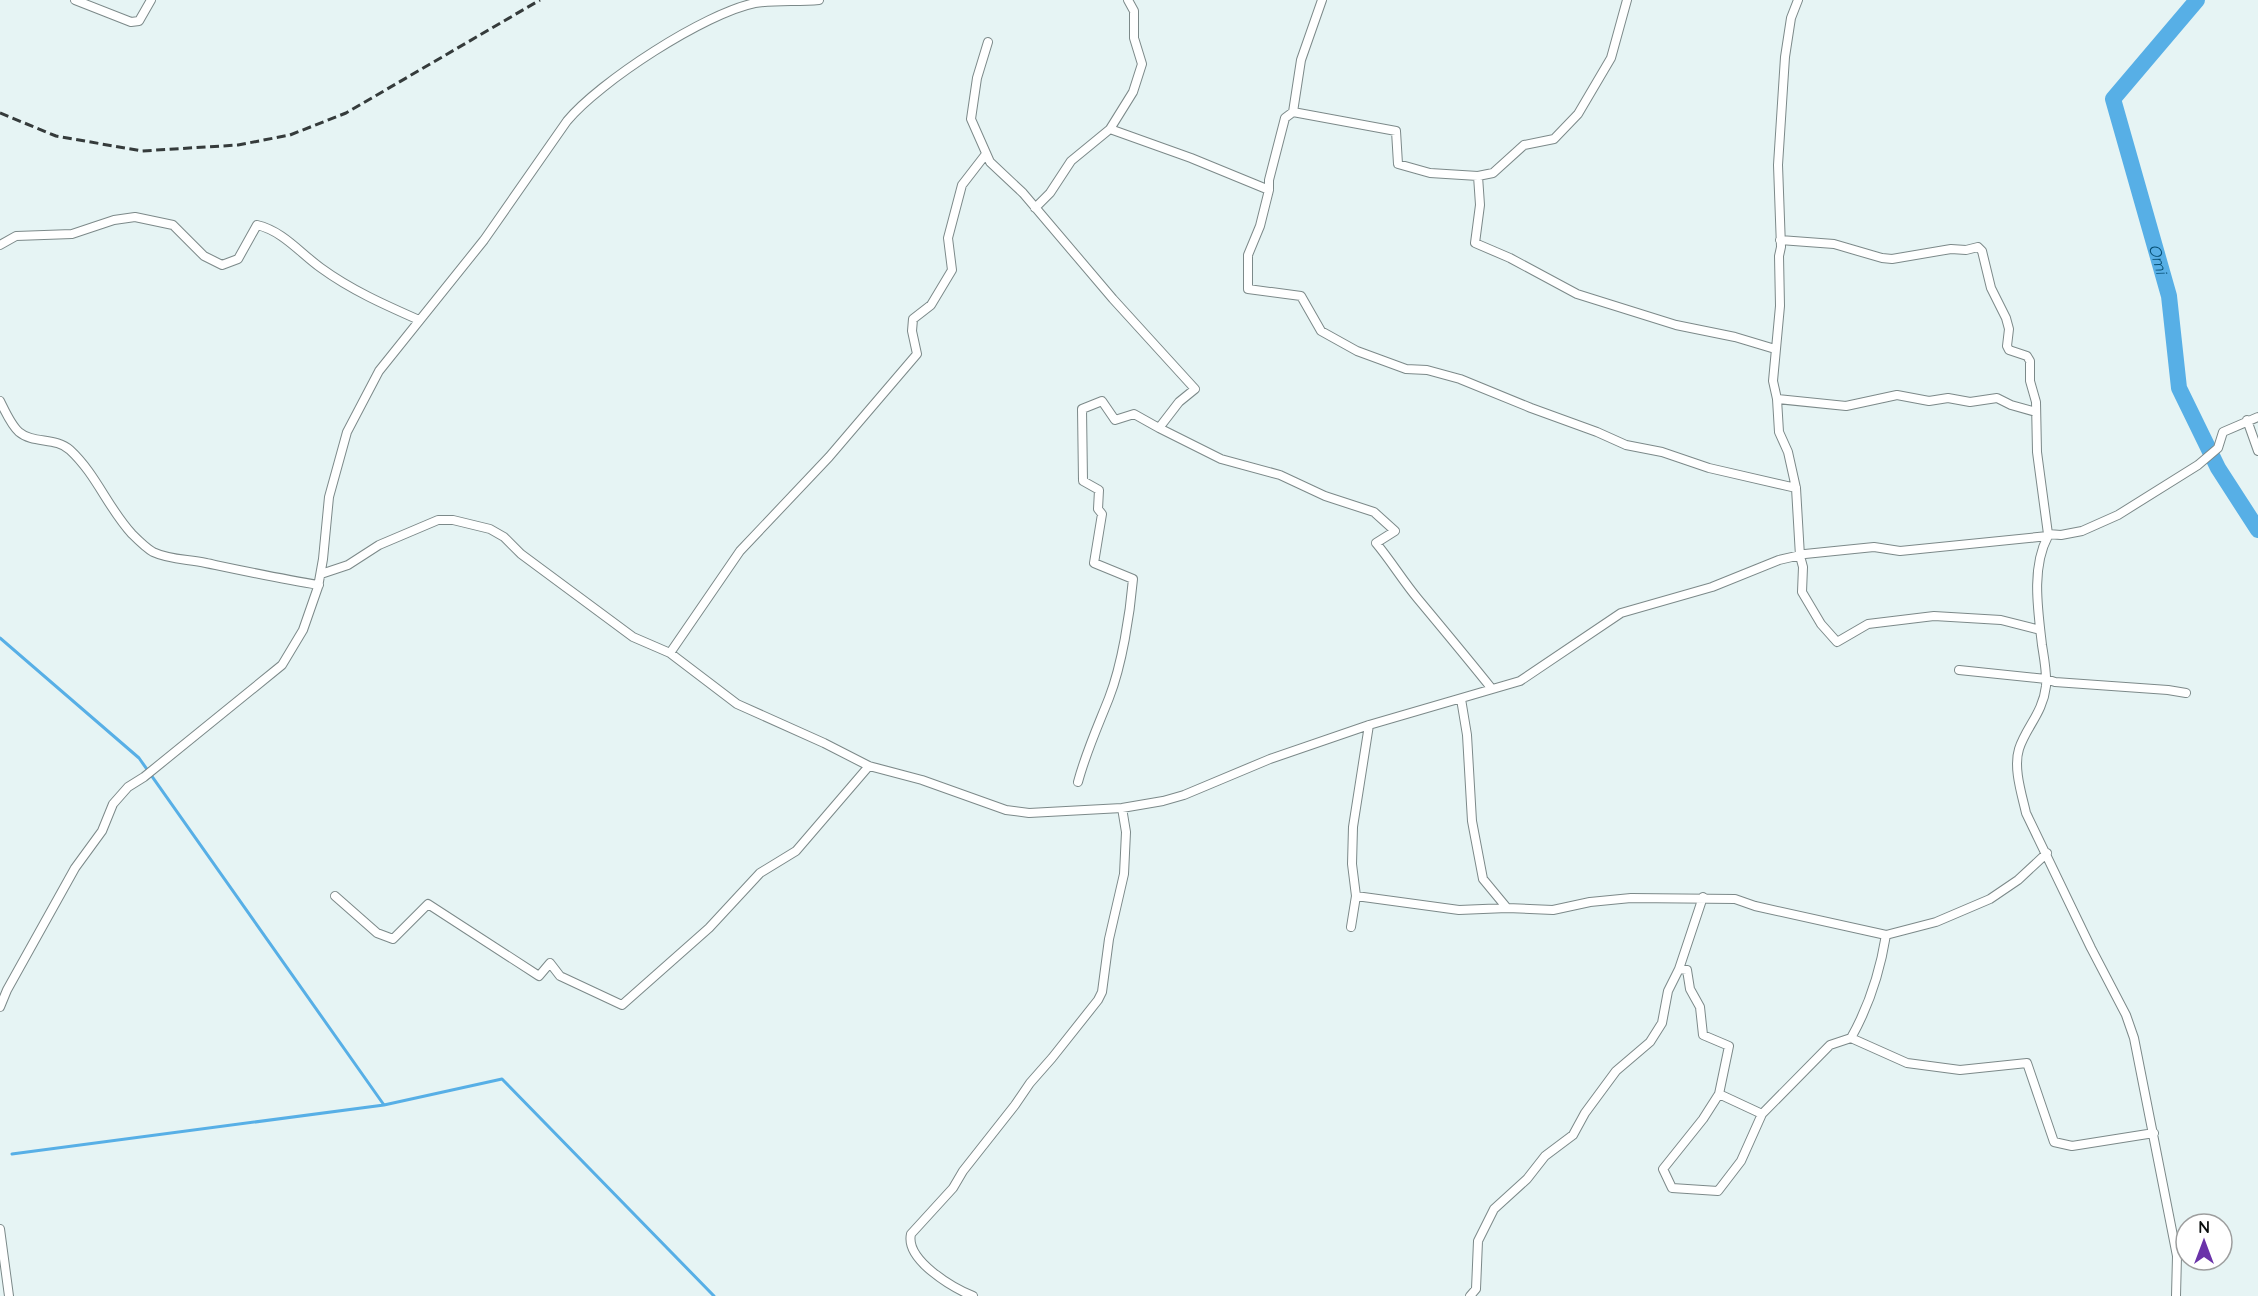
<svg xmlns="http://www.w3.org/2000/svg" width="2258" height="1296" font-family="Quicksand,sans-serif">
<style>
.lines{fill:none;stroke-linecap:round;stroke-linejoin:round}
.stream{stroke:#57afe6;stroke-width:3}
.river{stroke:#57afe6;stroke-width:16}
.street-casing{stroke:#7c8989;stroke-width:10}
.street{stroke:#fff;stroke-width:8}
.rail{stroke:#353b3b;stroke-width:3;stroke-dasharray:9 4.5;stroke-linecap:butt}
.labels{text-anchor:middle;stroke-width:6;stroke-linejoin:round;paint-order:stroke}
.water-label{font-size:16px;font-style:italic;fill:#054e73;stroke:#fff}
</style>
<rect width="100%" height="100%" fill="#e6f4f4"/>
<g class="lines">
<path class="stream" d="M 0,638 L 139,758 L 384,1105
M 12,1154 L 384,1105 L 502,1079 L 714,1296"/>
<path class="river" id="s1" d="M 2197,0 L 2113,99 L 2169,296 L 2179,388 L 2218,468 L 2258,530"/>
<defs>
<path id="street" d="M 75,0 L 131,22 L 139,21 L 151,0
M 1798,0 L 1791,18 L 1785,57 L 1778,165 L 1781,247 L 1779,256 L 1780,306 L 1773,381 L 1777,399 L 1779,432 L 1788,452 L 1796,488 L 1800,556 L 1803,567 L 1802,592 L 1821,624 L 1837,642 L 1868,624 L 1934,616 L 2001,620 L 2040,630
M 988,42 L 977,78 L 971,119 L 990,162 L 1023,193 L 1113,299 L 1195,389 L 1179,402 L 1159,428 L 1134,414 L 1115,420 L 1102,401 L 1082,409 L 1083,481 L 1099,490 L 1098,509 L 1102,514 L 1094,563 L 1133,579 C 1130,614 1122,665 1109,698 C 1098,726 1086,752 1078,782
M 1293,112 L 1301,60 L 1322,0
M 1110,129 L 1133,92 L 1142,64 L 1134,38 L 1134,11 L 1128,0
M 1478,176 L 1493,173 L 1524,145 L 1554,139 L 1578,114 L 1611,58 L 1627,0
M 1035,208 L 1050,193 L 1071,161 L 1110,129 L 1191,158 L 1269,190
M 1780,240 L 1834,244 L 1882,258 L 1892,259 L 1951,249 L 1966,250 L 1978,247 L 1982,251 L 1991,288 L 2006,318 L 2009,329 L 2007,346 L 2009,350 L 2027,356 L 2030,361 L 2030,381 L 2036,402 L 2037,452 L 2048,534
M 0,245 L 16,236 L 72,234 L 114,220 L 135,217 L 173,225 L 204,256 L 222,265 L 238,259 L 257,225 C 283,231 300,253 321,268 C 351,290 385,305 419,320
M 1775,349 L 1735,337 L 1676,325 L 1577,294 L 1510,258 L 1475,243 L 1480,205 L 1478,176 L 1430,173 L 1398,164 L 1396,131 L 1293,112 L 1285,118 L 1269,180 L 1269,190 L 1260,226 L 1248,255 L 1248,289 L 1301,296 L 1321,331 L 1357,351 L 1406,369 L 1427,370 L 1460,379 L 1531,408 L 1597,432 L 1626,445 L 1662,452 L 1709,468 L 1796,488
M 1777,399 L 1846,406 L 1897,395 L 1929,401 L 1948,398 L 1970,402 L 1997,398 L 2011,405 L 2036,412
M 0,401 C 5,411 11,425 19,432 C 33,444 56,437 70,450 C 96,474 108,508 132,534 C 138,540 146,548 153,552 C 170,560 188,559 206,563 C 244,571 281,579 319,585
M 2247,420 L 2258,451
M 1159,428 L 1221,459 L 1280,475 L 1325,496 L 1374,512 L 1395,531 L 1376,543 C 1391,561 1403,581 1418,599 C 1443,629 1468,659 1492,689
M 2048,536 C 2031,568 2038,610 2042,645 C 2044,658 2047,673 2046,686 C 2043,713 2026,727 2019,749 C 2013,768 2022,795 2026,813 L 2091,948 L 2126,1015 L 2134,1038 L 2177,1256 L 2176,1296
M 321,574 L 348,565 L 379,545 L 438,520 L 453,520 L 490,529 L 504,537 L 521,554 L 633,637 L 670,653 L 737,704 L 824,743 L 869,766 L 922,780 L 1006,810 L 1029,813 L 1122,808 L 1163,801 L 1184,795 L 1270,759 L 1369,725 L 1520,681 L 1621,613 L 1712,587 L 1779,560 L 1805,554 L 1874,547 L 1900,551 L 2048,536 L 2048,534 L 2061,535 L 2082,531 L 2118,515 L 2198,465 L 2218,448 L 2223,432 L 2258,417
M 670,653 L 740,551 L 829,457 L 917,354 L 912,331 L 913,319 L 931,305 L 952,270 L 948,238 L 962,185 L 986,154
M 1959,670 L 2046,679 L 2055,682 L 2168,690 L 2186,693
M 1461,699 L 1467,735 L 1472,821 L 1483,879 L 1507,908 L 1553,910 L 1590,902 L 1631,898 L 1735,899 L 1755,906 L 1886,935 L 1936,922 L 1990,899 L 2018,880 L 2047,853
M 335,896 L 377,933 L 393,939 L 428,904 L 539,976 L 550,963 L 560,976 L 622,1005 L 709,928 L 760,873 L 796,851 L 869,766
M 1356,896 L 1459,910 L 1507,908
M 1351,927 L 1356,896 L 1352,864 L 1353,827 L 1369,725
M 1886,935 C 1880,972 1869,1006 1851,1038 L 1907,1063 L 1960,1070 L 2027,1063 L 2054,1142 L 2072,1146 L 2154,1133
M 1679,969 L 1687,970 L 1690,989 L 1700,1007 L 1703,1035 L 1729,1046 L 1719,1094 L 1762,1114 L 1830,1045 L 1851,1038
M 0,1007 L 7,990 L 75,868 L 102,831 L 113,804 L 128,787 L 144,777 L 282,665 L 303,630 L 318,587 L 323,559 L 329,497 L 347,432 L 379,371 L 484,240 L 567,121 C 599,82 705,13 755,3 C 776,0 798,2 819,0
M 1719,1094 L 1703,1119 L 1663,1169 L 1672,1188 L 1718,1191 L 1741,1161 L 1762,1114
M 0,1229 L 9,1296
M 973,1296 C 953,1288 905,1260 911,1234 L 953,1188 L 963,1171 L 1015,1105 L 1030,1083 L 1052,1058 L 1098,1000 L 1102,992 L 1109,939 L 1124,874 L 1126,832 L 1122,808
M 1470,1296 L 1476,1289 L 1478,1241 L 1494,1209 L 1527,1179 L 1545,1156 L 1573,1135 L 1585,1113 L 1616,1071 L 1650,1042 L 1662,1023 L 1668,991 L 1679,969 L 1703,897"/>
</defs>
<use href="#street" class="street-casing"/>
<use href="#street" class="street"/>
<path class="rail" d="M 0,113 L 56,136 L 142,151 L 238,145 L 290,135 L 346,113 L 540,0"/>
</g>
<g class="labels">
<g class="water-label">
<text dy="6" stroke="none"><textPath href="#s1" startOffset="296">Omi</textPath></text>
</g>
</g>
<g transform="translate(2204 1242)"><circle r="28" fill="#ffffff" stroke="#9d9e9e" stroke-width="1.5"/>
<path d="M0-4.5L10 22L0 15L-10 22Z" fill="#6a33a9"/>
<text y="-9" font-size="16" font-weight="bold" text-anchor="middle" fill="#090d0d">N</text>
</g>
</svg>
